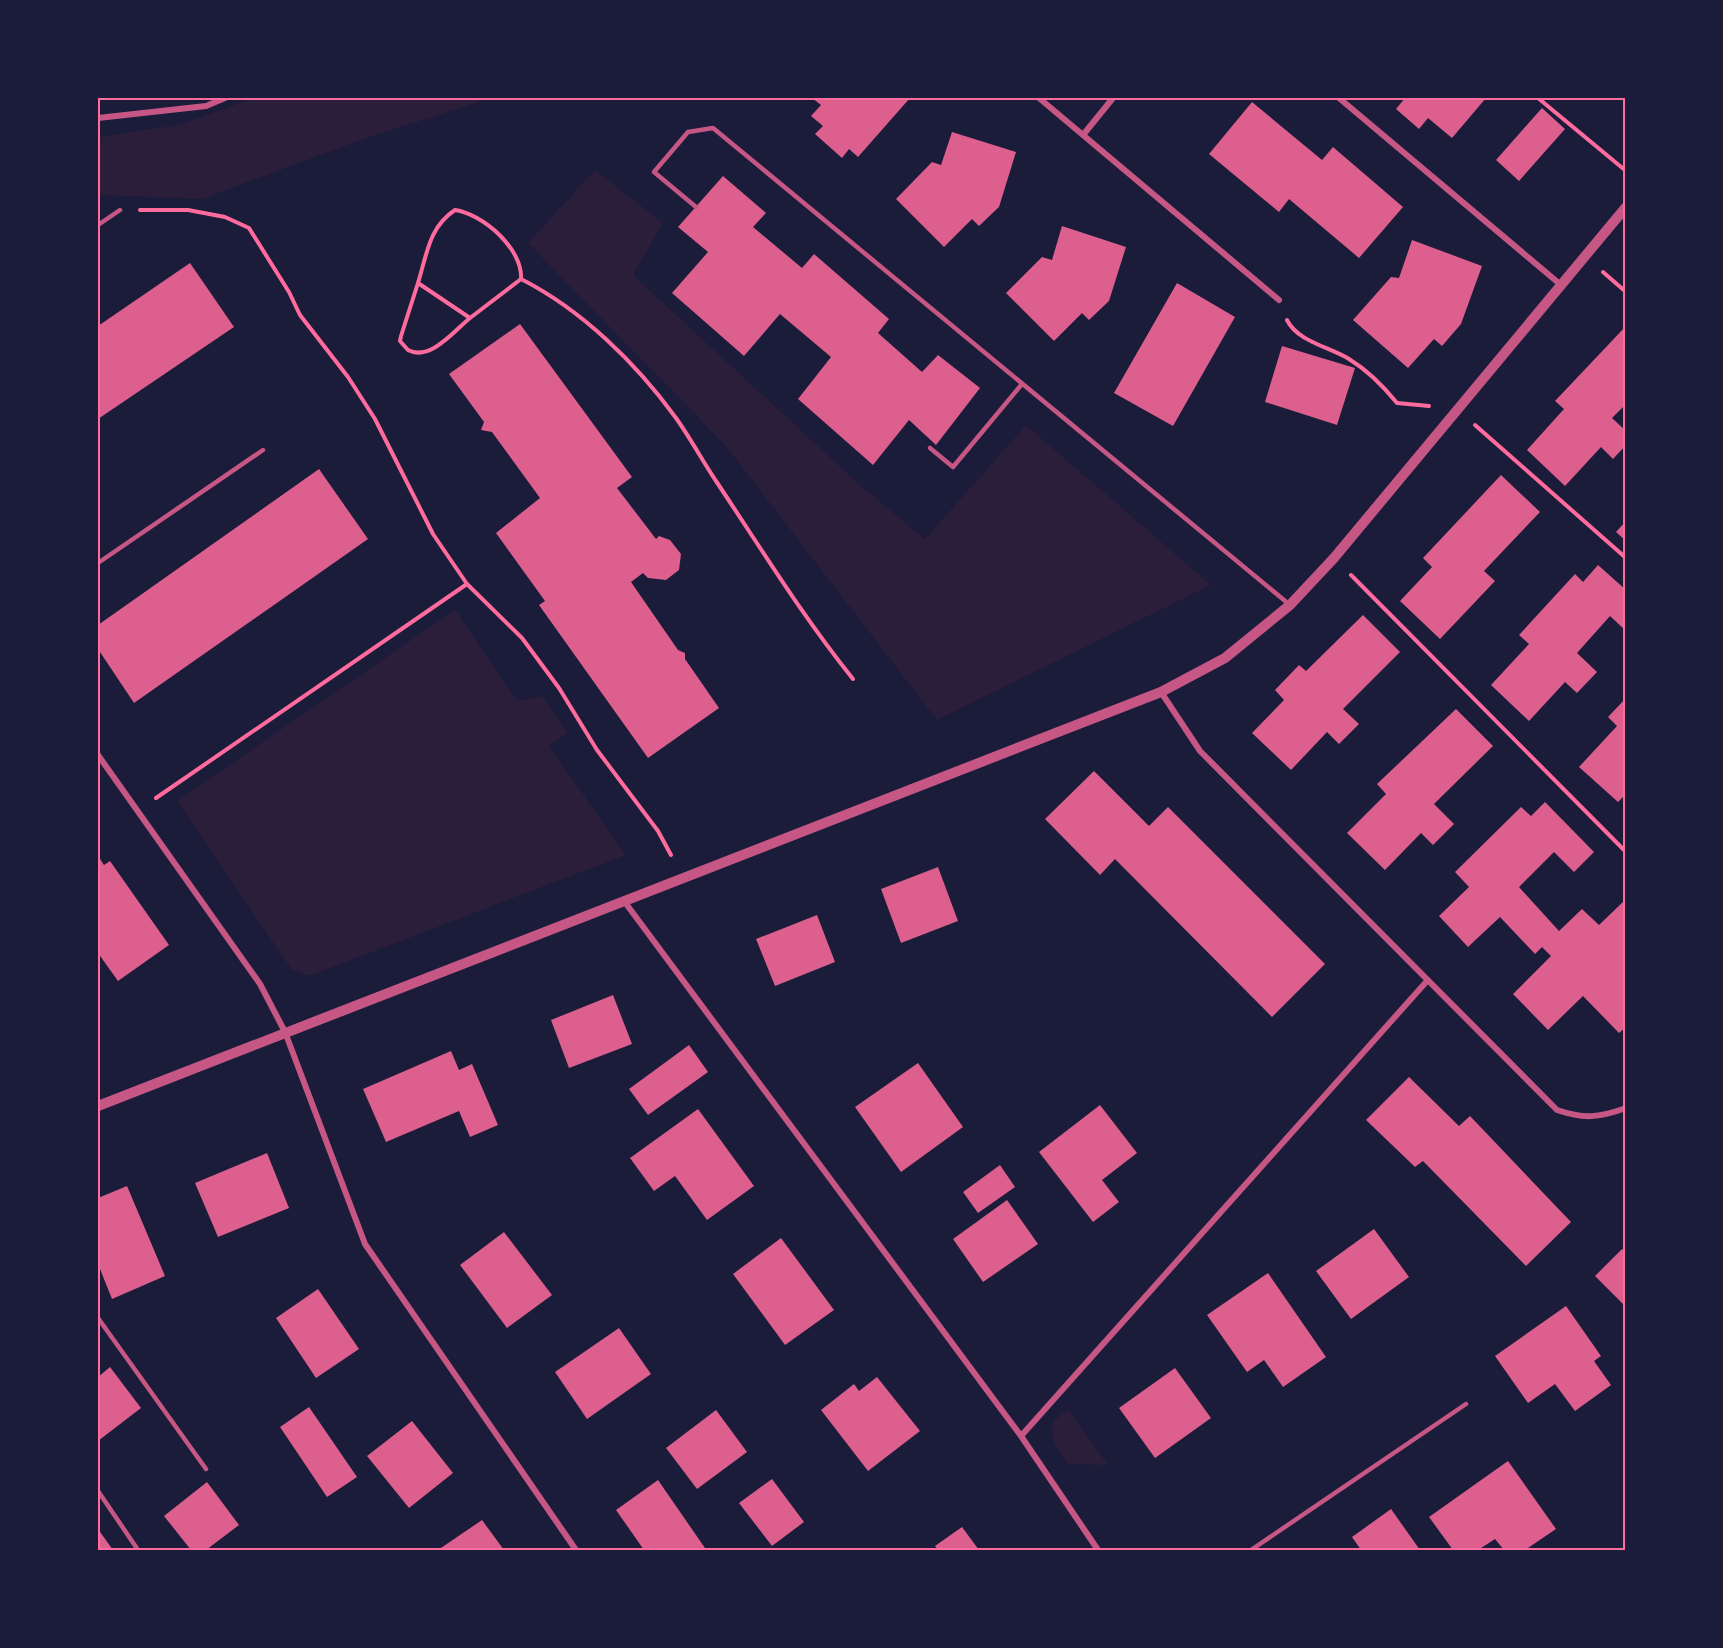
<svg xmlns="http://www.w3.org/2000/svg" width="1723" height="1648" font-family="Karla,sans-serif">
<style>
.green{fill:#2a1e3b}
.building{fill:#dd5f8e}
.lines{fill:none;stroke-linecap:round;stroke-linejoin:round}
.path{stroke:#ff6b9d;stroke-width:4}
.service{stroke:#c65784;stroke-width:4.5}
.minor{stroke:#c65784;stroke-width:6}
.tertiary{stroke:#c65784;stroke-width:10}
.neatline{fill:none;stroke:#ff6b9d;stroke-width:2}
</style>
<rect width="100%" height="100%" fill="#1b1b3a"/>
<path class="green" d="M 254,98 L 492,98 L 369,137 L 202,199 L 98,195 L 98,137 L 179,125 Z
M 595,170 L 663,223 L 633,275 L 859,484 L 925,539 L 1026,425 L 1211,585 L 937,720 L 725,445 L 528,243 Z
M 455,610 L 517,701 L 542,696 L 568,733 L 549,746 L 626,855 L 309,976 L 292,970 L 177,801 Z
M 1069,1410 L 1108,1465 L 1068,1464 C 1055,1447 1039,1423 1069,1410 Z"/>
<path class="building" d="M 812,98 L 910,98 L 858,157 L 849,149 L 842,158 L 815,134 L 823,126 L 811,116 L 821,105 Z
M 1405,98 L 1486,98 L 1452,138 L 1428,118 L 1419,129 L 1396,109 Z
M 1252,102 L 1322,160 L 1333,147 L 1403,207 L 1359,258 L 1289,199 L 1279,212 L 1209,154 Z
M 1542,108 L 1565,129 L 1519,181 L 1496,160 Z
M 952,132 L 1016,152 L 999,207 L 979,226 L 972,219 L 944,247 L 896,199 L 932,162 L 941,165 Z
M 723,176 L 766,213 L 753,227 L 802,268 L 814,254 L 889,319 L 878,333 L 922,372 L 938,355 L 980,388 L 936,445 L 909,420 L 873,465 L 798,399 L 831,357 L 780,314 L 744,356 L 672,293 L 708,252 L 678,227 Z
M 1062,226 L 1126,247 L 1109,301 L 1089,320 L 1082,313 L 1054,341 L 1006,293 L 1042,257 L 1052,260 Z
M 1412,240 L 1482,266 L 1461,324 L 1442,346 L 1434,339 L 1408,368 L 1353,320 L 1391,277 L 1399,278 Z
M 190,263 L 234,327 L 98,419 L 98,326 Z
M 1177,283 L 1235,317 L 1173,426 L 1114,393 Z
M 520,324 L 632,477 L 617,488 L 656,539 L 659,536 L 670,540 L 681,554 L 679,570 L 666,580 L 648,578 L 643,573 L 631,582 L 678,650 L 685,653 L 685,659 L 719,708 L 648,758 L 539,605 L 545,601 L 496,533 L 540,498 L 492,432 L 481,430 L 484,422 L 449,374 Z
M 1626,326 L 1626,404 L 1612,418 L 1626,431 L 1626,445 L 1613,459 L 1601,447 L 1565,486 L 1527,450 L 1564,409 L 1555,401 Z
M 1282,346 L 1355,368 L 1337,425 L 1265,402 Z
M 319,469 L 368,539 L 134,703 L 98,649 L 98,625 Z
M 1501,475 L 1540,512 L 1484,571 L 1495,581 L 1440,639 L 1400,601 L 1432,567 L 1423,558 Z
M 1626,521 L 1626,541 L 1616,532 Z
M 1598,565 L 1626,590 L 1626,631 L 1610,616 L 1577,653 L 1597,672 L 1577,693 L 1565,682 L 1529,721 L 1491,685 L 1529,644 L 1519,635 L 1575,574 L 1583,582 Z
M 1363,615 L 1400,652 L 1343,709 L 1359,724 L 1339,744 L 1327,732 L 1291,770 L 1252,733 L 1284,700 L 1275,690 L 1299,665 L 1306,671 Z
M 1626,698 L 1626,794 L 1618,802 L 1579,767 L 1617,726 L 1608,717 Z
M 1456,709 L 1493,746 L 1434,804 L 1454,824 L 1433,845 L 1421,833 L 1385,870 L 1347,833 L 1386,794 L 1377,784 Z
M 1094,771 L 1149,826 L 1168,807 L 1325,964 L 1272,1017 L 1115,859 L 1100,875 L 1045,819 Z
M 1545,802 L 1594,852 L 1574,872 L 1554,852 L 1519,887 L 1559,931 L 1582,909 L 1599,925 L 1626,899 L 1626,1027 L 1619,1033 L 1583,996 L 1548,1030 L 1513,994 L 1551,956 L 1542,947 L 1535,954 L 1500,917 L 1468,947 L 1439,916 L 1469,887 L 1455,872 L 1521,807 L 1531,816 Z
M 98,856 L 104,865 L 110,861 L 169,945 L 118,981 L 98,953 Z
M 938,867 L 958,921 L 901,943 L 881,889 Z
M 817,915 L 835,962 L 775,986 L 756,939 Z
M 613,995 L 632,1044 L 569,1068 L 551,1020 Z
M 689,1045 L 708,1072 L 648,1115 L 629,1089 Z
M 451,1051 L 459,1070 L 472,1064 L 498,1125 L 470,1137 L 459,1111 L 386,1142 L 363,1089 Z
M 918,1063 L 963,1127 L 901,1172 L 855,1107 Z
M 1409,1077 L 1459,1126 L 1470,1116 L 1571,1222 L 1526,1266 L 1423,1161 L 1415,1167 L 1366,1120 Z
M 1100,1105 L 1137,1153 L 1102,1180 L 1119,1202 L 1093,1222 L 1039,1152 Z
M 698,1109 L 754,1186 L 707,1220 L 675,1176 L 654,1191 L 630,1158 Z
M 267,1153 L 289,1208 L 218,1237 L 195,1183 Z
M 1000,1165 L 1015,1187 L 978,1213 L 963,1192 Z
M 127,1186 L 165,1276 L 112,1299 L 98,1264 L 98,1198 Z
M 1007,1200 L 1038,1244 L 983,1282 L 953,1239 Z
M 1374,1229 L 1409,1277 L 1351,1319 L 1316,1271 Z
M 504,1232 L 552,1295 L 507,1328 L 460,1265 Z
M 781,1238 L 834,1310 L 785,1345 L 733,1274 Z
M 1622,1249 L 1626,1252 L 1626,1307 L 1595,1276 Z
M 1268,1273 L 1326,1357 L 1283,1387 L 1264,1360 L 1247,1372 L 1207,1315 Z
M 318,1289 L 359,1349 L 316,1378 L 276,1318 Z
M 1566,1306 L 1601,1356 L 1594,1361 L 1611,1385 L 1575,1411 L 1555,1384 L 1528,1403 L 1495,1356 Z
M 619,1328 L 651,1374 L 587,1419 L 555,1372 Z
M 110,1367 L 141,1408 L 98,1441 L 98,1377 Z
M 1175,1368 L 1211,1418 L 1155,1458 L 1119,1408 Z
M 877,1377 L 920,1431 L 868,1471 L 821,1410 L 854,1384 L 859,1391 Z
M 309,1407 L 357,1477 L 327,1497 L 280,1427 Z
M 716,1410 L 747,1452 L 697,1489 L 666,1448 Z
M 412,1421 L 453,1473 L 409,1508 L 367,1456 Z
M 1508,1461 L 1556,1529 L 1525,1550 L 1504,1550 L 1495,1539 L 1478,1550 L 1453,1550 L 1429,1517 Z
M 772,1479 L 804,1522 L 772,1546 L 739,1503 Z
M 658,1480 L 705,1548 L 701,1550 L 644,1550 L 616,1510 Z
M 207,1482 L 239,1525 L 206,1550 L 191,1550 L 164,1516 Z
M 1391,1509 L 1420,1550 L 1361,1550 L 1352,1537 Z
M 482,1520 L 504,1550 L 438,1550 Z
M 962,1527 L 979,1550 L 938,1550 L 935,1546 Z
M 98,1529 L 113,1550 L 98,1550 Z"/>
<g class="lines">
<path class="path" d="M 1538,98 L 1626,171
M 140,210 L 188,210 L 225,217 L 249,228 L 289,292 L 300,315 L 348,377 L 375,419 L 433,534 L 467,584 L 522,638 L 559,688 L 597,750 L 658,831 L 671,855
M 1603,272 L 1626,292
M 521,279 C 523,249 483,214 455,210 C 429,227 427,254 418,283 L 470,318 L 521,279 C 582,310 636,363 676,418 C 691,439 703,462 718,484 C 762,550 803,617 853,679
M 418,283 L 401,336 L 400,341 L 408,350 C 430,362 455,330 470,318
M 1287,320 C 1298,342 1330,347 1349,359 C 1367,370 1384,387 1397,403 L 1429,406
M 1475,425 L 1626,558
M 1351,575 L 1626,852
M 156,798 L 467,584"/>
<path class="service" d="M 696,207 L 654,172 L 688,132 L 713,128 L 1290,605
M 98,225 L 120,210
M 930,448 L 953,467 L 1022,384
M 98,563 L 263,450
M 98,1318 L 206,1469
M 98,1491 L 138,1550
M 1251,1550 L 1466,1404"/>
<path class="minor" d="M 1039,98 L 1279,300
M 1339,98 L 1561,285
M 98,118 L 206,106 L 225,98
M 1083,135 L 1113,98
M 1161,692 L 1200,751 L 1557,1110 C 1584,1119 1598,1118 1626,1108
M 98,755 L 260,984 L 285,1032 L 365,1244 L 576,1550
M 624,901 L 1021,1436 L 1098,1550
M 1021,1436 L 1427,981"/>
<path class="tertiary" d="M 98,1106 L 1161,692 L 1225,658 L 1290,605 L 1334,558 L 1626,207"/>
</g>
<rect width="1723" height="1648" fill="none" stroke="#1b1b3a" stroke-width="198"/>
<rect x="99" y="99" width="1525" height="1450" class="neatline"/>
</svg>
